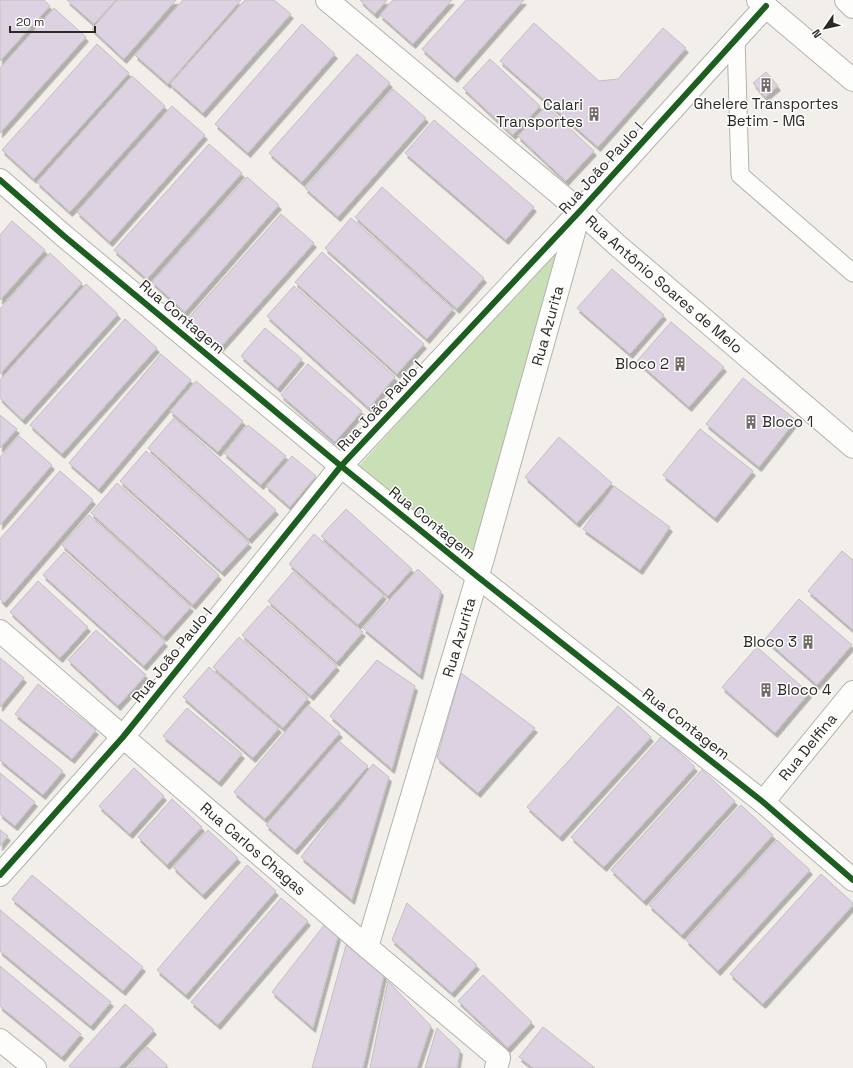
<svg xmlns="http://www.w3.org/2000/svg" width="853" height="1068" font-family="'Space Grotesk',sans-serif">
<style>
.green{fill:#c9e0b6}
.building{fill:#ddd2e1;stroke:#c2c0bf;filter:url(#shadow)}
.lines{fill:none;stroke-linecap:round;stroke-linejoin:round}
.lane-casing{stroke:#b4b2af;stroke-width:19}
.street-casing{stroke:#b4b2af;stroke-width:24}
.secondary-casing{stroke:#b4b2af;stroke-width:24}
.highway-casing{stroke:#b4b2af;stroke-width:24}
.lane{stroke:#fdfdfc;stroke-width:17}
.street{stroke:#fdfdfc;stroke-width:22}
.secondary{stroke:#fdfdfc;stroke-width:22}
.highway{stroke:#fdfdfc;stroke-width:22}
.cycleway-casing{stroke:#fefefe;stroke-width:8}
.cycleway{stroke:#1b5e20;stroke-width:6}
.labels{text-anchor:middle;stroke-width:3;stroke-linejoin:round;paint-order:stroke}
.poi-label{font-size:15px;fill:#2b2925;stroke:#fefefe;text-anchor:end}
.street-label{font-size:15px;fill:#2b2925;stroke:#fefefe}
</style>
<defs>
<filter id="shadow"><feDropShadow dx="2.5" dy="4.5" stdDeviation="0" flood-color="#0004"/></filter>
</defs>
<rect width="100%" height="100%" fill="#f2efea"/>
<path class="green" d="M 562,242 L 473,567 L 359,466 Z"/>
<path class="building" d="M 0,0 L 44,0 L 50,6 L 0,61 Z
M 67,0 L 116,0 L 94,24 Z
M 117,0 L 176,0 L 124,59 L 92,29 Z
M 183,0 L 241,0 L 168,84 L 135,55 Z
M 245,0 L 274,0 L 291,14 L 203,113 L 170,84 Z
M 360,0 L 387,0 L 375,14 Z
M 393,0 L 452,0 L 413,44 L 380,15 Z
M 466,0 L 524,0 L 455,78 L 422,49 Z
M 54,8 L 86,37 L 0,133 L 0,68 Z
M 534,23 L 599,81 L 618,79 L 663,28 L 686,48 L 598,147 L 500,61 Z
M 302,24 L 335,54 L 248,153 L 215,124 Z
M 97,44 L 129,73 L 34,179 L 2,150 Z
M 357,54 L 390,83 L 302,182 L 269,153 Z
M 490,59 L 540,106 L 513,135 L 463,88 Z
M 766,72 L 778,86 L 765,97 L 753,83 Z
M 132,76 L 165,106 L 70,212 L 37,182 Z
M 393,89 L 426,118 L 338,217 L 305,188 Z
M 172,106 L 205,135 L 110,242 L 77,212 Z
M 546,106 L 594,151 L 566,181 L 518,136 Z
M 434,120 L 534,207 L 506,240 L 405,153 Z
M 209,144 L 242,173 L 147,279 L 114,250 Z
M 247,177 L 279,205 L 185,312 L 152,282 Z
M 382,187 L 484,278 L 457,309 L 355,217 Z
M 281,214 L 314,243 L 219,349 L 187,320 Z
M 351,218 L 453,309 L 427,339 L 325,248 Z
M 12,221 L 45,250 L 0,300 L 0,235 Z
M 322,252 L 424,344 L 397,374 L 295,282 Z
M 50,253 L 82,283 L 0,374 L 0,309 Z
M 612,269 L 664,315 L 630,354 L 577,308 Z
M 86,284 L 118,314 L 23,420 L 0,398 L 0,380 Z
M 294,286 L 395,377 L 369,408 L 267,316 Z
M 125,319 L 157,348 L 62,454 L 30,425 Z
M 671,322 L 724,367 L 689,407 L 637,361 Z
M 265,328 L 302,359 L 278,388 L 241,356 Z
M 161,354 L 191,380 L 99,489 L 69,463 Z
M 308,364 L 362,411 L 335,442 L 281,395 Z
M 743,378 L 796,420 L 759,467 L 706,424 Z
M 196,381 L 243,421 L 218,452 L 170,411 Z
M 0,415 L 17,429 L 0,448 Z
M 174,418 L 276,510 L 249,539 L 148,448 Z
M 248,425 L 286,456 L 261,485 L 224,453 Z
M 700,429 L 753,471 L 715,518 L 663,475 Z
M 19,436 L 52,465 L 0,525 L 0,457 Z
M 559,437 L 612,483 L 577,523 L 525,477 Z
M 146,451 L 249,543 L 222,572 L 120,481 Z
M 292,456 L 316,476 L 290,507 L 266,486 Z
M 60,471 L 93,500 L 4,603 L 0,599 L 0,539 Z
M 117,483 L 219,575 L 193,605 L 91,513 Z
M 614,486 L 670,527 L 640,570 L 583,529 Z
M 346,509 L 412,569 L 388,596 L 321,536 Z
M 89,515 L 191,607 L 164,637 L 62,545 Z
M 314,534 L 384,595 L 358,625 L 289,564 Z
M 842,551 L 853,560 L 853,630 L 808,591 Z
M 64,552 L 165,642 L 144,666 L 43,575 Z
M 418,569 L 441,591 L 420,675 L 363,628 Z
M 293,572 L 363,632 L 337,662 L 268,601 Z
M 38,581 L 88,627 L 60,658 L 10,612 Z
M 799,599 L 852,645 L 817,685 L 765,639 Z
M 268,606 L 337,666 L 311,696 L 242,635 Z
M 96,630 L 146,675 L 118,706 L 68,660 Z
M 239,637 L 308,698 L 283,728 L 213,667 Z
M 757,647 L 809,693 L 775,733 L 722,687 Z
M 0,658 L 24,678 L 0,707 Z
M 377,660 L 415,686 L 392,769 L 330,716 Z
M 209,667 L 279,728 L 253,758 L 183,697 Z
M 461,673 L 535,728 L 478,793 L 437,758 Z
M 38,684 L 96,730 L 72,759 L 15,714 Z
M 308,705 L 340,733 L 265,819 L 234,792 Z
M 618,706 L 651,737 L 560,837 L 527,807 Z
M 187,708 L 242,754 L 219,782 L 163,736 Z
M 0,719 L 63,771 L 43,795 L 0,760 Z
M 662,736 L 695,767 L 604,867 L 571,837 Z
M 339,741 L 368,766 L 295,850 L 266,825 Z
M 373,764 L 389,777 L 352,900 L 301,857 Z
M 134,768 L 164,796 L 130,834 L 99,806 Z
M 702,770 L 735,801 L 644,901 L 611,870 Z
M 0,773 L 35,802 L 15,826 L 0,814 Z
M 172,799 L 202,827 L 167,865 L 138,837 Z
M 741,805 L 773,835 L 682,935 L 649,905 Z
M 0,830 L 8,836 L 0,846 Z
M 208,830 L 238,858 L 203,895 L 173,867 Z
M 777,840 L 810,870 L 718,971 L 686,940 Z
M 247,865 L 276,891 L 186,995 L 157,970 Z
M 821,874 L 853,903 L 853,905 L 763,1004 L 730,974 Z
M 32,875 L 143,967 L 123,991 L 12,899 Z
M 281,898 L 308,921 L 218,1025 L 191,1002 Z
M 407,903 L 477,965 L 452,993 L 392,940 Z
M 0,910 L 111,1002 L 91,1026 L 0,951 Z
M 325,924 L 338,936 L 313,1028 L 272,992 Z
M 347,942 L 384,975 L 363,1068 L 312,1068 Z
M 0,966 L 81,1034 L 62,1057 L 0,1006 Z
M 483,975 L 532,1022 L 508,1048 L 458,1001 Z
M 388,981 L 431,1026 L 417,1068 L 370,1068 Z
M 125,1004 L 154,1030 L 119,1068 L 72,1068 L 69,1066 Z
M 543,1027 L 595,1068 L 533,1068 L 519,1057 Z
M 437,1028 L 460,1050 L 457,1068 L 425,1068 Z
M 147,1047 L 167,1065 L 165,1068 L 128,1068 Z"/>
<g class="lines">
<defs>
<path id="lane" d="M 736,38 L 740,175 L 853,273"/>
<g id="street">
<path id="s1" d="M 327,0 L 580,211 L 617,245 L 853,447"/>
<path d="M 0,180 L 64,236 L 341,466 L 478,577 L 763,802 L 853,880"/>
<path id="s2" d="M 0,631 L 367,947 L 499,1058 L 496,1068"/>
<path id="s3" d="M 763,802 L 853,692"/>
<path d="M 0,875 L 123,737 L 341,466 L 580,211 L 766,6"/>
<path id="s4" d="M 367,947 L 483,558 L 579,214"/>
<path d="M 0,1040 L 35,1068"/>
</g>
<path id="secondary" d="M 758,0 L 853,80"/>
<path id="highway" d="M 846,0 L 853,7"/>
</defs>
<use href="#lane" class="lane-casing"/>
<use href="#street" class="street-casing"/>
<use href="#secondary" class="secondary-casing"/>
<use href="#highway" class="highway-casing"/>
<use href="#lane" class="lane"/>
<use href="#street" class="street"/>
<use href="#secondary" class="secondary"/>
<use href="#highway" class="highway"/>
<defs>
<path id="cycleway" d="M 0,180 L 64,236 L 341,466 L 478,577 L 763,802 L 853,880
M 0,875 L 123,737 L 341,466 L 580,211 L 766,6"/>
</defs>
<use href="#cycleway" class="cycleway-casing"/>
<use href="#cycleway" class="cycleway"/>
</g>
<defs>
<symbol id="building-bare" viewBox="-9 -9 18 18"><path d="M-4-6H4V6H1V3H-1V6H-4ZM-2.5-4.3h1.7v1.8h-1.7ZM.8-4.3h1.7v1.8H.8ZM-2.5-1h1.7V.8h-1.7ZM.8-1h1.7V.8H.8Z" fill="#716e6a" stroke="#fefefe" stroke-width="2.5" paint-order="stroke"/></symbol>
</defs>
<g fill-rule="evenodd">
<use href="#building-bare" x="756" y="75" width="20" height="20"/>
<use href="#building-bare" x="584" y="104" width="20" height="20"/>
<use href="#building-bare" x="670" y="354" width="20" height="20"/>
<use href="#building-bare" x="741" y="412" width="20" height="20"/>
<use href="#building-bare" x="798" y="632" width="20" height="20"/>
<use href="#building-bare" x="756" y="680" width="20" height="20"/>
</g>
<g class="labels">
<g class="poi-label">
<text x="766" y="109" text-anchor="middle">Ghelere Transportes<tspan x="766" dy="17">Betim - MG</tspan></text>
<text x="583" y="110">Calari<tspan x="583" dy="17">Transportes</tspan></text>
<text x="669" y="369">Bloco 2</text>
<text x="762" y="427" text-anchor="start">Bloco 1</text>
<text x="797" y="647">Bloco 3</text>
<text x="777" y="695" text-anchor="start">Bloco 4</text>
</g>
<g class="street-label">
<text transform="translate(601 168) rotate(-48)" y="5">Rua João Paulo I</text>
<text dy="5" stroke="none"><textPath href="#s1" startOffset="441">Rua Antônio Soares de Melo</textPath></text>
<text transform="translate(182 317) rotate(40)" y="5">Rua Contagem</text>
<text dy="5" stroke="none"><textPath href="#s4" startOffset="647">Rua Azurita</textPath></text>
<text transform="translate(380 406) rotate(-47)" y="5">Rua João Paulo I</text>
<text transform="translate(432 523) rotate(39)" y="5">Rua Contagem</text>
<text dy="5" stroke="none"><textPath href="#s4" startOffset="323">Rua Azurita</textPath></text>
<text transform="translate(172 655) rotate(-51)" y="5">Rua João Paulo I</text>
<text transform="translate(686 724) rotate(38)" y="5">Rua Contagem</text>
<text dy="5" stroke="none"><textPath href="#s3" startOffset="71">Rua Delfina</textPath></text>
<text dy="5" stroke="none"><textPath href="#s2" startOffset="334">Rua Carlos Chagas</textPath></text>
</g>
</g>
<g transform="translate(825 28) rotate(236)" stroke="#fefefe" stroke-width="3" paint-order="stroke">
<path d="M0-3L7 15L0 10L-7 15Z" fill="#2b2925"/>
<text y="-6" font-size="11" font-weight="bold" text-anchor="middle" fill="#2b2925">N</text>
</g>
<path d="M10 26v6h85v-6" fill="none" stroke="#2b2925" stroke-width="2"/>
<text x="16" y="26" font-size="12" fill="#2b2925" stroke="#fefefe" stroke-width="3" paint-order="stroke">20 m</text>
</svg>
